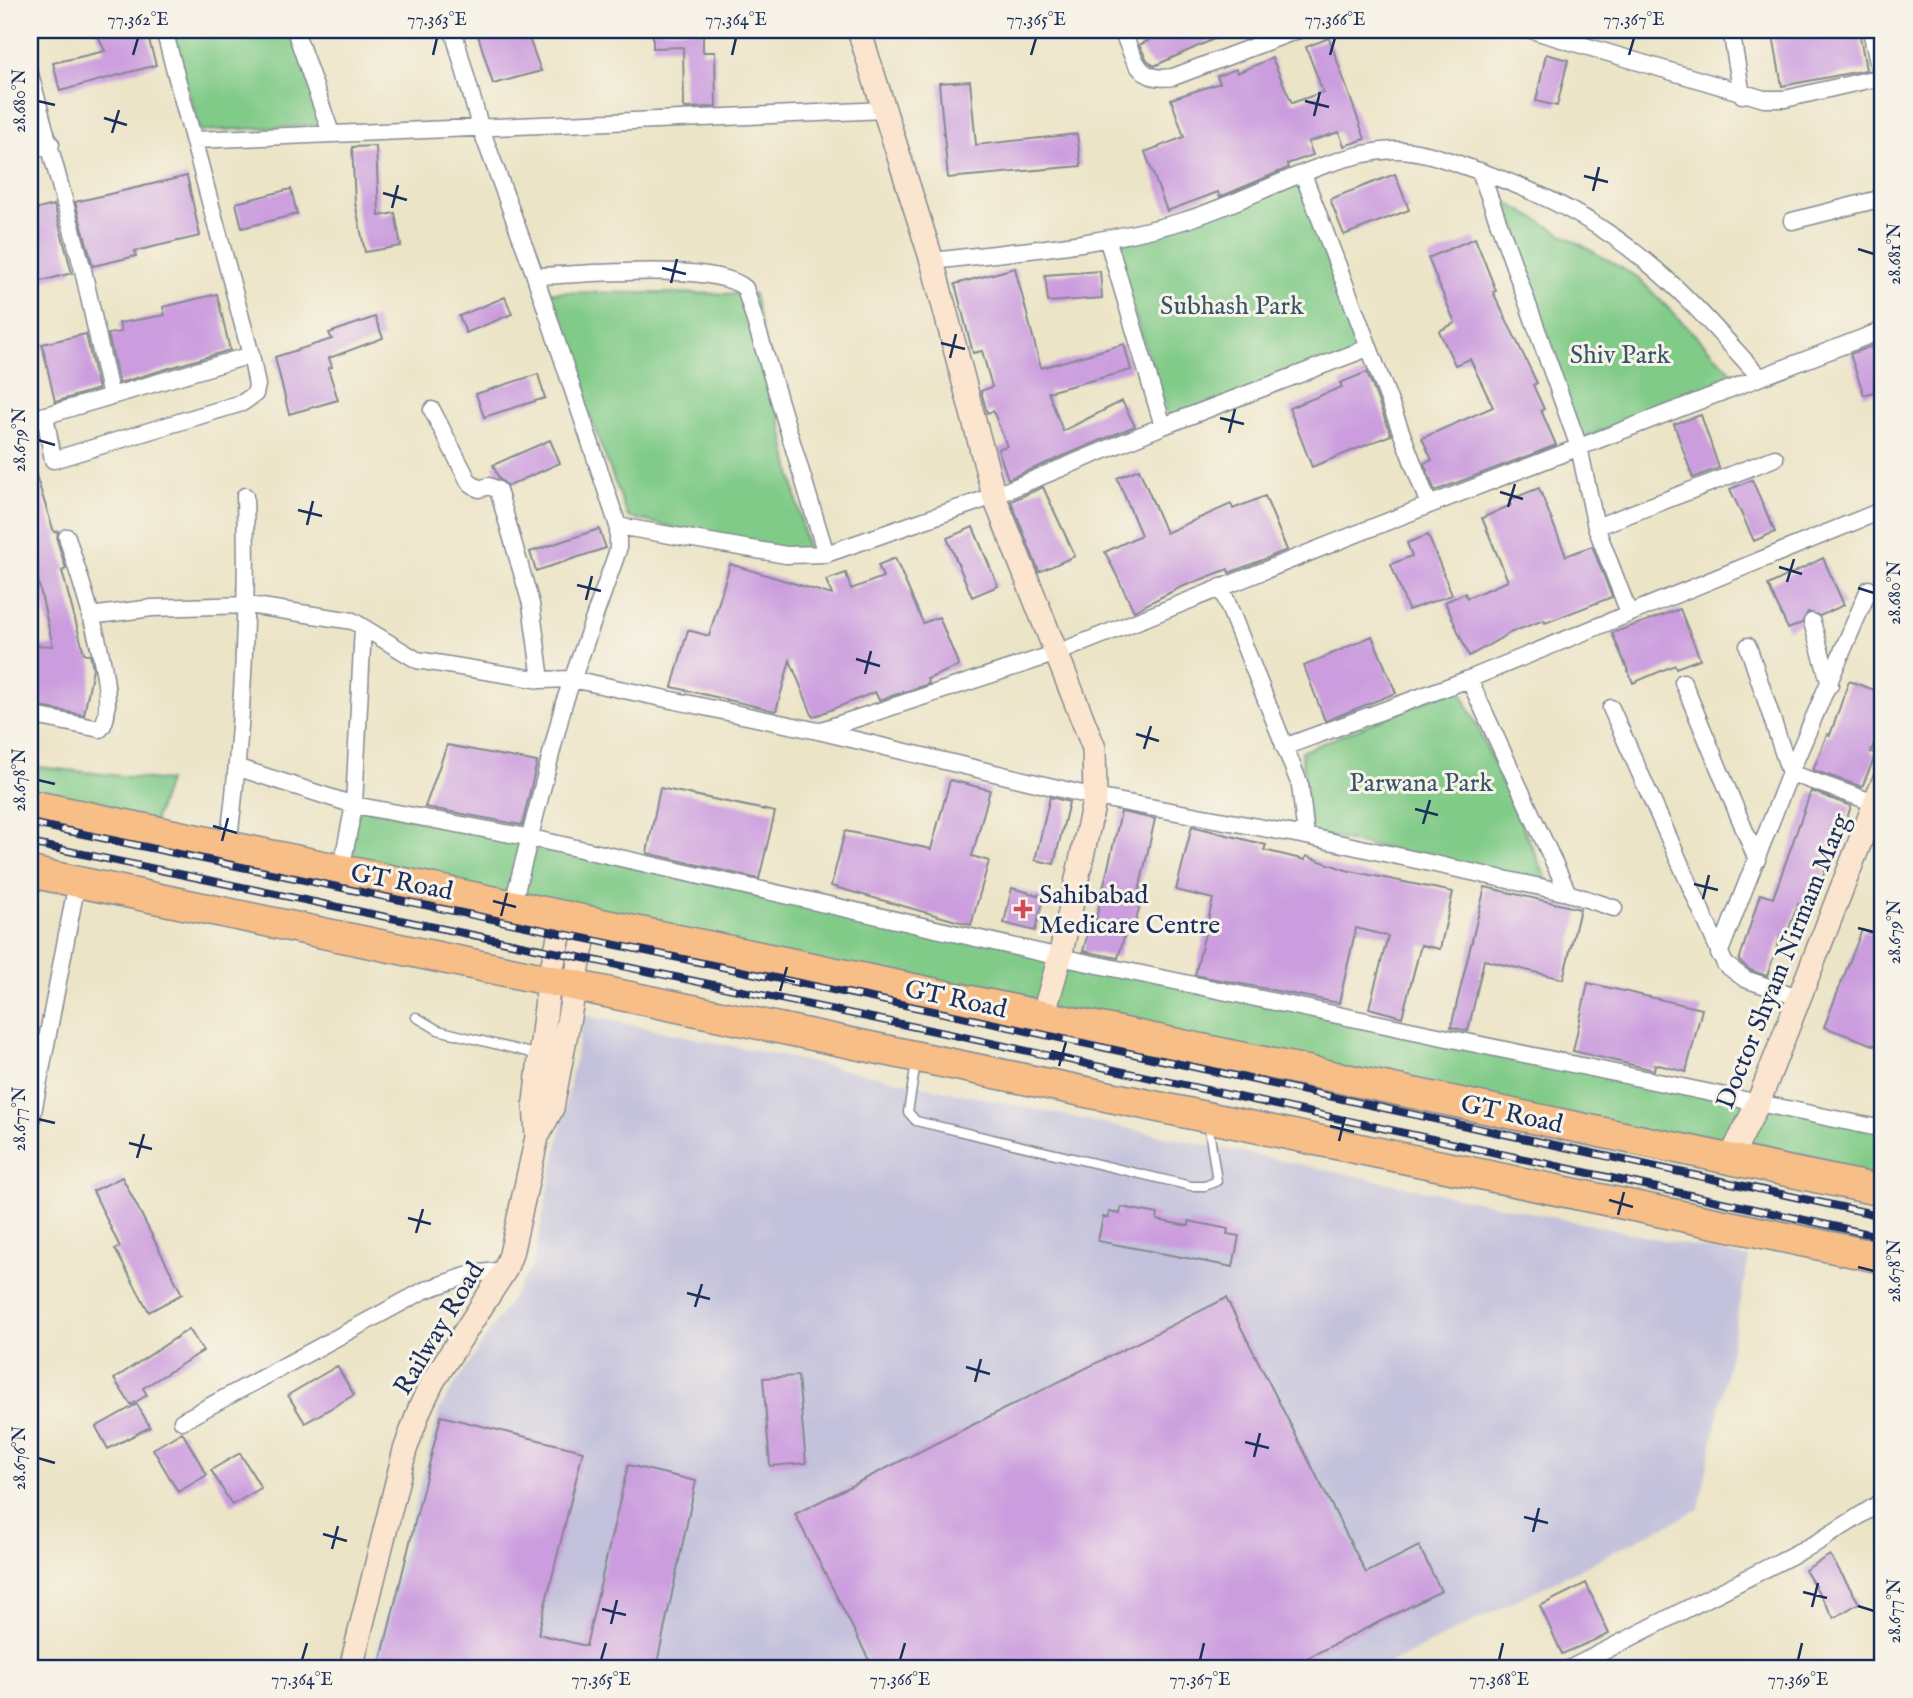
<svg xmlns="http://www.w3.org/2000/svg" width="1913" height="1698" font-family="'IM FELL English',serif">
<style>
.industrial{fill:#c3c1db}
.green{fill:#81cb88;stroke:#4e7d73;stroke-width:2}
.building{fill:#cb9cde}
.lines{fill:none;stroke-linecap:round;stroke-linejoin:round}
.lane-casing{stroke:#848a92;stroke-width:11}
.street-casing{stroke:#848a92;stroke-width:19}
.secondary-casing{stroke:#848a92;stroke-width:26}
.highway-casing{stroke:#848a92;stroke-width:33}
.lane{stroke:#fff;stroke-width:8}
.street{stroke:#fff;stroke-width:16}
.secondary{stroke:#fce5cf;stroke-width:23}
.highway{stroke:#f7be88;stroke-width:30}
.rail-casing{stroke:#1b2f5e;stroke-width:8}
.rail{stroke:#f7f3e8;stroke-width:5;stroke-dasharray:16;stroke-linecap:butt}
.ticks{fill:none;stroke:#1b2f5e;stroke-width:2.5}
.poi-dot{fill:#d1495b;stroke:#f7f3e8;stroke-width:2.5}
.labels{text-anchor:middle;stroke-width:6;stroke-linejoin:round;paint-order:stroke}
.park-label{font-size:26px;fill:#345668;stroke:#f7f3e8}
.street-label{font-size:26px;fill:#1b2f5e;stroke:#f7f3e8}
.poi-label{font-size:26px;fill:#1b2f5e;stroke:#f7f3e8;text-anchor:start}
.neatline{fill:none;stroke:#1b2f5e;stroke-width:2.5}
.ticks-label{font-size:18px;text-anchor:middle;fill:#1b2f5e}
</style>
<rect width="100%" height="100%" fill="#f7f3e8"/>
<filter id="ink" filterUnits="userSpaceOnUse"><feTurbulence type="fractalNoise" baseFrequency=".0143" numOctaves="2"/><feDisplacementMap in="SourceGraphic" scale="14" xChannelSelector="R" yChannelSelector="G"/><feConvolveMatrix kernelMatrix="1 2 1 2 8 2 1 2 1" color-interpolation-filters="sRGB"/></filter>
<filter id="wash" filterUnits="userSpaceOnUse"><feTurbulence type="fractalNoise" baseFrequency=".00686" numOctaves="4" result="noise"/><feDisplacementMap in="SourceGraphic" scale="28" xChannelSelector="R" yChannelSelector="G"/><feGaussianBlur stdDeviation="1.57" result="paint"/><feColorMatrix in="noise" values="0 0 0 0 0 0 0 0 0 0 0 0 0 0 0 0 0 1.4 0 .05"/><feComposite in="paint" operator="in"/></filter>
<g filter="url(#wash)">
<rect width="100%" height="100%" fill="#ece4c6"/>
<path class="industrial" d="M 584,1015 L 1749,1258 L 1699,1509 L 1381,1668 L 373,1668 L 440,1408 L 533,1265 Z"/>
<path class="green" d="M 171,30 L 299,30 L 330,125 L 200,131 Z
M 1302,182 L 1362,356 L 1172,430 L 1112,244 Z
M 1492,194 L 1637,277 L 1743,383 L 1581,438 Z
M 543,292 L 754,294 L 809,559 L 628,517 Z
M 1459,687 L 1549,884 L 1311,833 L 1301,752 Z
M 30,766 L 168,781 L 152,828 L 30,802 Z
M 354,806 L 1883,1129 L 1883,1191 L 347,871 Z"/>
<g id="blocks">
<path class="building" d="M 95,30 L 146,30 L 156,65 L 60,91 L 53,63 L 105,51 Z
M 498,30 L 526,30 L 541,71 L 493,84 L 478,35 Z
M 653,30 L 703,30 L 703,52 L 715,52 L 716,107 L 684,108 L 683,47 L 653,48 Z
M 1142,30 L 1234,30 L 1154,66 L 1147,60 L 1139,45 L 1148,41 Z
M 1772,30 L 1859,30 L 1866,70 L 1782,86 Z
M 1329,38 L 1365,139 L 1344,146 L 1339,132 L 1308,142 L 1313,155 L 1287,164 L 1288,168 L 1220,197 L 1218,192 L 1167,211 L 1145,152 L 1184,137 L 1171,99 L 1220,83 L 1217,76 L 1236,69 L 1237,73 L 1272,58 L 1292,103 L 1323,92 L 1306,47 Z
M 1546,54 L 1568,60 L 1557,106 L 1536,101 Z
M 970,81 L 976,145 L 1077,134 L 1081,166 L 948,178 L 939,83 Z
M 376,146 L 379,216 L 395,213 L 401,246 L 365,252 L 355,202 L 352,147 Z
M 1395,174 L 1409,210 L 1344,235 L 1330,199 Z
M 187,176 L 200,236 L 135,251 L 136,256 L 93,266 L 75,202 Z
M 291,189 L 297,214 L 242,228 L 236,203 Z
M 54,205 L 72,273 L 30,284 L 30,211 Z
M 1475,238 L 1496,291 L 1493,292 L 1537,383 L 1533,385 L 1544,409 L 1541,410 L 1556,445 L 1435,491 L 1424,463 L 1432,460 L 1422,438 L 1493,407 L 1470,359 L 1455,365 L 1439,331 L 1455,323 L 1428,258 Z
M 1015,268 L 1041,368 L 1124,344 L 1131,370 L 1048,392 L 1063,431 L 1122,401 L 1135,426 L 1008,479 L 998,449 L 1007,446 L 993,411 L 987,413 L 981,391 L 992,387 L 982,351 L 973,353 L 955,284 Z
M 1100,271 L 1102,298 L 1048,302 L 1045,275 Z
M 217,294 L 230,350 L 119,383 L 108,334 L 121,332 L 119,323 L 165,315 L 163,307 Z
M 505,297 L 512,314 L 466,333 L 459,316 Z
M 375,317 L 383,338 L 329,358 L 332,367 L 328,368 L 338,400 L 289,414 L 275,357 L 332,339 L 329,333 Z
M 86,334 L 98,389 L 55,402 L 42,344 Z
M 1883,342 L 1883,389 L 1864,395 L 1850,354 Z
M 1367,372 L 1391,435 L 1312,467 L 1289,408 L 1342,387 L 1340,383 Z
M 538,374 L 545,398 L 484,417 L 476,394 Z
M 1701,415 L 1719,468 L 1693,478 L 1674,424 Z
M 550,440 L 560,463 L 508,486 L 499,479 L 493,465 Z
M 33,466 L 54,532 L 58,531 L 57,540 L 66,569 L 62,571 L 84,653 L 90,655 L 93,668 L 84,715 L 30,705 L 30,645 L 53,646 L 30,546 L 30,467 Z
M 1139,469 L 1166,533 L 1231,504 L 1233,509 L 1265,496 L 1287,550 L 1229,573 L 1228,569 L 1179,588 L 1134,611 L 1105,552 L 1141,535 L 1117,478 Z
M 1752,480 L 1775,532 L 1754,541 L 1730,489 Z
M 1043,487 L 1075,556 L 1039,572 L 1011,501 Z
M 1539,488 L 1566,556 L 1592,546 L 1612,597 L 1545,623 L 1544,620 L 1512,632 L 1469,656 L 1445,602 L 1465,593 L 1467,598 L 1508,581 L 1482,518 L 1511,505 L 1509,500 Z
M 973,527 L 998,586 L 972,597 L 947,538 Z
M 599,529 L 606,548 L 536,571 L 530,552 Z
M 1428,535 L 1452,595 L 1408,610 L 1391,564 L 1412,556 L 1407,543 Z
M 895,558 L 923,623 L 939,617 L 959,666 L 927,679 L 929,684 L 879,700 L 875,692 L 813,717 L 790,660 L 776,711 L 672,687 L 688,630 L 709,636 L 730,564 L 832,595 L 826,580 L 846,573 L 851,589 L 883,577 L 878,565 Z
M 1823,558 L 1844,605 L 1820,616 L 1808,612 L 1802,623 L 1788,629 L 1768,585 Z
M 1680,609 L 1700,659 L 1676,668 L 1675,665 L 1633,683 L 1612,633 Z
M 1372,636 L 1396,693 L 1325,721 L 1304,666 Z
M 1849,681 L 1883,693 L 1883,717 L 1871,752 L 1876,754 L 1862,787 L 1813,770 L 1827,734 L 1830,735 Z
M 447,745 L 537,762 L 522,825 L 425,807 Z
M 950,780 L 990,790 L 972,856 L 989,861 L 971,925 L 831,886 L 845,831 L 931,849 Z
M 660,788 L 775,812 L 759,879 L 647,853 Z
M 1811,791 L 1851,806 L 1829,873 L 1825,871 L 1812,909 L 1798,904 L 1785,939 L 1780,937 L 1767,976 L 1750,970 L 1739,961 L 1760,894 L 1773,898 Z
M 1050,797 L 1069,802 L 1054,864 L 1035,860 Z
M 1121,812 L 1155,819 L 1139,891 L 1143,892 L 1134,929 L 1127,927 L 1118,958 L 1083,951 L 1091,922 L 1095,923 Z
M 1192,826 L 1266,845 L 1264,850 L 1305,860 L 1306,856 L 1346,870 L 1453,892 L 1440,949 L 1421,945 L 1402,1017 L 1369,1008 L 1388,936 L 1356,928 L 1339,1003 L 1195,975 L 1213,899 L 1176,890 Z
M 1485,887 L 1580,909 L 1563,979 L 1484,960 L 1468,1031 L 1451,1027 Z
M 1012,888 L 1044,897 L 1035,931 L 1004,923 Z
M 1862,930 L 1883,938 L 1883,1026 L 1876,1046 L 1824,1027 Z
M 1588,983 L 1702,1009 L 1686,1072 L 1655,1064 L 1654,1070 L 1573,1051 Z
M 122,1177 L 182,1294 L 149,1312 L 115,1249 L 120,1247 L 93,1191 Z
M 1121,1207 L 1158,1214 L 1157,1220 L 1172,1223 L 1189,1226 L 1189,1221 L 1228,1229 L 1227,1234 L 1239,1236 L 1233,1267 L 1098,1241 L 1103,1217 L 1108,1218 L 1109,1212 L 1120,1214 Z
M 1226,1298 L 1366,1573 L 1419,1546 L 1441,1591 L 1287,1668 L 873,1668 L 795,1514 Z
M 189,1329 L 203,1351 L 143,1388 L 147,1395 L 131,1405 L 114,1379 Z
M 337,1366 L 354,1395 L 305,1423 L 288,1395 Z
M 798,1376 L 806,1463 L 770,1466 L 763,1378 Z
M 137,1404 L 150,1427 L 108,1449 L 96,1427 Z
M 441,1416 L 583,1451 L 538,1634 L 586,1646 L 628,1465 L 696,1481 L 656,1668 L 379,1668 Z
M 182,1432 L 207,1475 L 178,1492 L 153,1449 Z
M 240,1453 L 261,1488 L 232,1505 L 211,1470 Z
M 1830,1555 L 1859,1603 L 1834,1618 L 1805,1570 Z
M 1586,1583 L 1609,1634 L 1562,1654 L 1540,1606 Z"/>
</g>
</g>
<g filter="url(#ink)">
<use href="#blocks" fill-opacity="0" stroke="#848a92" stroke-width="2"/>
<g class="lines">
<defs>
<path id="lane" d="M 416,1017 L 438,1030 L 539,1055
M 916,1063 L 908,1112 L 916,1121 L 1191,1186 L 1205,1186 L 1217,1181 L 1208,1123"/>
<path id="street" d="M 295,30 L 331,133
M 453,30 L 480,126 L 533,270 L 618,526 L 618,550 L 564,703 L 513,903
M 1122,30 C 1134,58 1137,83 1173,77 L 1298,30
M 1531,30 L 1764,99 L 1785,99 L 1881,77 L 1871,30
M 1731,30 L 1742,95
M 30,74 L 83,270 L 111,397
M 195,140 L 886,110
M 30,149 L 51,144
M 1480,171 L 1579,447 L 1596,527 L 1629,613
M 1303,174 L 1429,505
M 1792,221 L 1883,198
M 1108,241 L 1163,426
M 932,261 C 1017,251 1101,245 1183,221 C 1251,201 1323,154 1393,150 C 1420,149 1446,160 1470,168 C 1531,188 1594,218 1643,259 C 1686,293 1722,336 1759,376
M 535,276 C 581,275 713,261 745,288 L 826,554
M 432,410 L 469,482 L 479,489 L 489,486 L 498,490 L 531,604 L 541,680
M 45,415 L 53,460 L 242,403 L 255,394 L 257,385 L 251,355 L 164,30
M 30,420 L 251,355
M 618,526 L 786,555 L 826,554 L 994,496 L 1163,426 L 1368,348
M 1596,527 L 1775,458
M 1221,587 L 1300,785 L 1306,836
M 90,616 L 152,608 L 248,605 L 353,621 L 417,660 L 541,680 L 572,679 L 818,731 L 1095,797 L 1306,836 L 1568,893 L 1614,908
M 1812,622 L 1830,685
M 1748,646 L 1790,773 L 1875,803
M 1469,679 L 1568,893
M 1683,682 L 1757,860
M 1611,708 L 1725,964 L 1745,979 L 1798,997
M 30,715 L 100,729 C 125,704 77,571 67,537
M 818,731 L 1057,653 L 1429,505 L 1883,330
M 1284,747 L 1469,679 L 1883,510
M 239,768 L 354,805 L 527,837 L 1060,957 L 1883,1129
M 228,847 C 243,730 248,614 245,496
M 341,870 L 354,805 L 363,627
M 1719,954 L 1790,773 L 1869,589
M 30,1128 L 77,882
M 182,1421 L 425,1290 L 472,1274 L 505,1270
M 1571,1668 L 1818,1542 L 1883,1501"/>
<path id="secondary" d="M 859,30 L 932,261 L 994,496 L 1094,748 L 1095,797 L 1060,957 L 1043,1016
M 537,1137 L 552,1108 L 587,920
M 1730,1159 L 1758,1103 L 1883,783
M 351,1668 L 405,1450 L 420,1408 L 433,1381 L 505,1270 L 511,1254 L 537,1137 L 535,1102 L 549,981 L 564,915"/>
<path id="highway" d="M 30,805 L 1883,1191
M 30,872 L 1883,1258"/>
</defs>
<use href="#lane" class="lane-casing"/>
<use href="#street" class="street-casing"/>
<use href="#secondary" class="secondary-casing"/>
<use href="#highway" class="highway-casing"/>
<use href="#lane" class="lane"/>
<use href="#street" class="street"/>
<use href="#secondary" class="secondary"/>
<use href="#highway" class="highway"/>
<defs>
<path id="rail" d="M 30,823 L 958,1016 L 1883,1216
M 30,843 L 954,1035 L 1883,1237"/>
</defs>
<use href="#rail" class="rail-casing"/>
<use href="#rail" class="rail"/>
</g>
</g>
<path class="ticks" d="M 133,55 L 138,38M 433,55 L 437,38M 732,55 L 736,38M 1031,55 L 1036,38M 1330,55 L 1335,38M 1629,55 L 1634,38M 38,101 L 55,105M 1305,101 L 1329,107M 1314,116 L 1320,92M 104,118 L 127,125M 112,133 L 119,110M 1584,176 L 1608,182M 1593,191 L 1599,167M 383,193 L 407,200M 392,208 L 398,185M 1858,249 L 1874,254M 662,268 L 686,274M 671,283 L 677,259M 941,343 L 965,349M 950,358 L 956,334M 1220,418 L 1244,424M 1229,433 L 1235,409M 38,440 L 55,445M 1500,492 L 1523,499M 1508,507 L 1515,484M 298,510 L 322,516M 307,525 L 313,501M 1779,567 L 1802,574M 1787,582 L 1794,559M 577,585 L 601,591M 1858,588 L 1874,593M 586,600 L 592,576M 856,659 L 880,666M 865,674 L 871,651M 1136,734 L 1159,741M 1144,749 L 1151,726M 38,780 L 55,784M 1415,809 L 1438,815M 1423,824 L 1430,800M 213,826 L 237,833M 222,841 L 228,818M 1694,884 L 1718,890M 1703,899 L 1709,875M 493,901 L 516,907M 501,916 L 507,893M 1858,928 L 1874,932M 772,976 L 795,982M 780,991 L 787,967M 1051,1051 L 1074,1057M 1059,1066 L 1066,1042M 38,1119 L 55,1123M 1330,1126 L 1354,1132M 1339,1141 L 1345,1117M 129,1143 L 152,1149M 137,1158 L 144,1134M 1609,1200 L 1633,1207M 1618,1215 L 1624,1192M 408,1218 L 431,1224M 416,1233 L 423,1209M 1858,1267 L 1874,1271M 687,1293 L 710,1299M 695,1307 L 702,1284M 966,1367 L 990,1374M 975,1382 L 981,1359M 1245,1442 L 1269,1448M 1254,1457 L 1260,1433M 38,1458 L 55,1463M 1524,1517 L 1548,1523M 1533,1532 L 1539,1508M 323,1534 L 347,1541M 332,1549 L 338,1526M 1803,1592 L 1827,1598M 1858,1606 L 1874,1611M 1812,1607 L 1818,1583M 602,1609 L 626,1615M 611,1624 L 617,1600M 302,1660 L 307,1643M 601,1660 L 606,1643M 900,1660 L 905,1643M 1200,1660 L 1204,1643M 1499,1660 L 1503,1643M 1798,1660 L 1802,1643"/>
<path class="poi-dot" d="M1019.5 898.5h7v7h7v7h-7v7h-7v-7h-7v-7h7z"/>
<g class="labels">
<g class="park-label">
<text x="1232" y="314">Subhash Park</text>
<text x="1620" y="363">Shiv Park</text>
<text x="1421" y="791">Parwana Park</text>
</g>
<g class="street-label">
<text transform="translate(402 881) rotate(11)" y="9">GT Road</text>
<text transform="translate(1782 961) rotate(-68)" y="9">Doctor Shyam Nirmam Marg</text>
<text transform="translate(956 998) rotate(12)" y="9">GT Road</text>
<text transform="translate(1512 1113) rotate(12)" y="9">GT Road</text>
<text transform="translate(438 1328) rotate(-59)" y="9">Railway Road</text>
</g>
<g class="poi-label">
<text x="1039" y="903">Sahibabad<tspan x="1039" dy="30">Medicare Centre</tspan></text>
</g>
</g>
<rect width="1913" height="1698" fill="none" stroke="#f7f3e8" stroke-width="77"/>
<rect x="38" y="38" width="1836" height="1622" class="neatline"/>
<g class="ticks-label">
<text x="138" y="25">77.362°E</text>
<text x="437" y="25">77.363°E</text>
<text x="736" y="25">77.364°E</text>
<text x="1036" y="25">77.365°E</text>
<text x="1335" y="25">77.366°E</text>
<text x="1634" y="25">77.367°E</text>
<text transform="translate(19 101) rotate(-90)" y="6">28.680°N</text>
<text transform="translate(1894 254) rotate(-90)" y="6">28.681°N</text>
<text transform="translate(19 440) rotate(-90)" y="6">28.679°N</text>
<text transform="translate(1894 593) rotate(-90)" y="6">28.680°N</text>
<text transform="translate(19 780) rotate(-90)" y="6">28.678°N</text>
<text transform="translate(1894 932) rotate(-90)" y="6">28.679°N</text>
<text transform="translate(19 1119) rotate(-90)" y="6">28.677°N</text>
<text transform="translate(1894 1271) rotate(-90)" y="6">28.678°N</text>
<text transform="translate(19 1458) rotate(-90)" y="6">28.676°N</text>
<text transform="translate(1894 1611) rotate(-90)" y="6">28.677°N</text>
<text x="302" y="1685">77.364°E</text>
<text x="601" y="1685">77.365°E</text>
<text x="900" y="1685">77.366°E</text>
<text x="1200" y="1685">77.367°E</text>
<text x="1499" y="1685">77.368°E</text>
<text x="1798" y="1685">77.369°E</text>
</g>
</svg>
